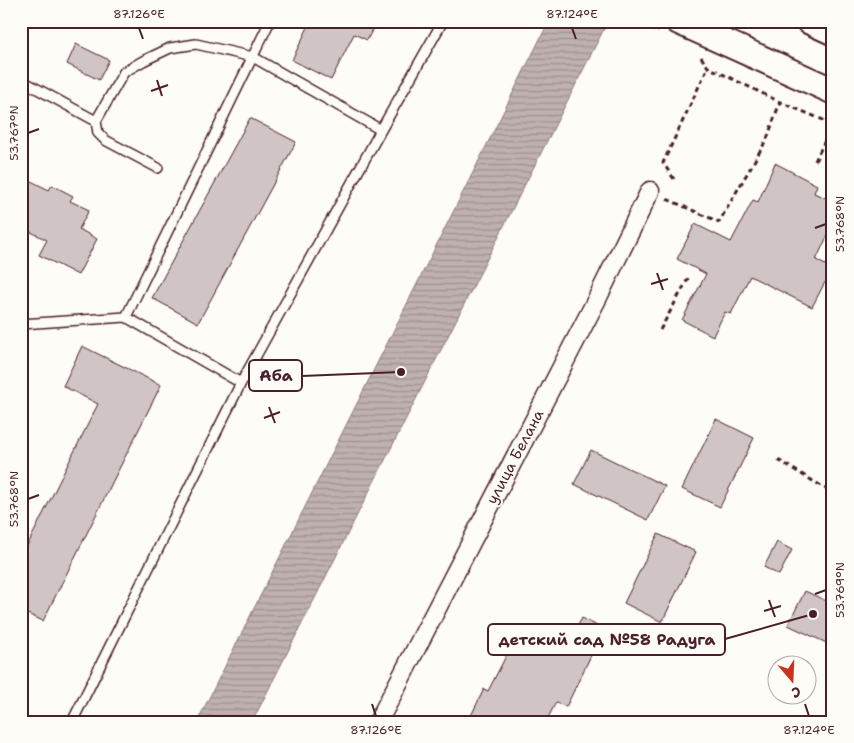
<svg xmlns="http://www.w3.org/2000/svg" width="854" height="743" font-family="'Shantell Sans',sans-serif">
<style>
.water{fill:url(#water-rules);stroke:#91777b}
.building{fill:#d0c5c4;stroke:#4a1f2b}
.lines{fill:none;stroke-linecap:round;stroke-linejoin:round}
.service-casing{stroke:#4a1f2b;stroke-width:12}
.minor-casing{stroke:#4a1f2b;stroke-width:21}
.secondary-casing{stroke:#4a1f2b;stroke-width:29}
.path{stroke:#4a1f2b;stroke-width:3;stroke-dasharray:5 4;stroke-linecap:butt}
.service{stroke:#fdfcf7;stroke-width:9}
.minor{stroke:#fdfcf7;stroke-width:18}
.secondary{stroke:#fdfcf7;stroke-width:25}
.ticks{fill:none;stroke:#4a1f2b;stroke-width:2}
.labels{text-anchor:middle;stroke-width:4;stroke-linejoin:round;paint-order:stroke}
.street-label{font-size:15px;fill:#4a1f2b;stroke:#fdfcf7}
.leader{fill:none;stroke:#4a1f2b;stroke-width:2}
.callout-dot{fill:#4a1f2b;stroke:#fdfcf7;stroke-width:2}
.callout{fill:#fdfcf7;stroke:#4a1f2b;stroke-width:2}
.callout-label{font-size:16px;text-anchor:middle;font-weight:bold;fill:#4a1f2b}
.neatline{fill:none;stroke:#4a1f2b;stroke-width:2}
.ticks-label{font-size:12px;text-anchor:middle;fill:#4a1f2b}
</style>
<defs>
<pattern id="water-rules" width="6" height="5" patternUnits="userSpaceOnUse" patternTransform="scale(1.25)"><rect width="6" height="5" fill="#c0b1b1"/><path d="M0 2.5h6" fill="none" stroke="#9e8f90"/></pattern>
</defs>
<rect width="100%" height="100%" fill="#fdfcf7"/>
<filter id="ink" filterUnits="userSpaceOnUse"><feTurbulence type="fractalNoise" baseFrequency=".02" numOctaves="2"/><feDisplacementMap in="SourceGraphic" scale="10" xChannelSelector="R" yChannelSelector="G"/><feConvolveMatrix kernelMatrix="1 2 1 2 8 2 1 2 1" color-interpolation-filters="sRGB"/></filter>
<g filter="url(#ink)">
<path class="water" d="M 549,21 L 608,21 L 252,722 L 197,722 Z"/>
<path class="building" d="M 311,21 L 377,21 L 367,40 L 354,34 L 331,80 L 292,60 Z
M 76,44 L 109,60 L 99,80 L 67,64 Z
M 250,118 L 296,142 L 198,323 L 152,298 Z
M 775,163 L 817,185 L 814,193 L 833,201 L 833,224 L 816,260 L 833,269 L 833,286 L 825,282 L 812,307 L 750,276 L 731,314 L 725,312 L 713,336 L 682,320 L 706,274 L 677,259 L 695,224 L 731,242 L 753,200 L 758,202 Z
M 21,176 L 49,190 L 52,185 L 73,196 L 70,201 L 89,210 L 79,229 L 97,239 L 78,275 L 39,255 L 47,240 L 21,227 Z
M 82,346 L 161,385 L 43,621 L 21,611 L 21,558 L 98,404 L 63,386 Z
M 716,419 L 754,438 L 720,507 L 682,489 Z
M 591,450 L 665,486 L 648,520 L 574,484 Z
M 658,534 L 696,552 L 662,622 L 624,603 Z
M 777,542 L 792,550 L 779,575 L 764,567 Z
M 805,591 L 833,604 L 833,646 L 788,625 Z
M 582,618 L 607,631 L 598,646 L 596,645 L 566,707 L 556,702 L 546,722 L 468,722 L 484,689 L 488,691 L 519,631 L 564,651 Z"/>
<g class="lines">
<defs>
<path id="service" d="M 21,80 L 96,121 L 124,72 L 143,61 L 170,48 L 196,44 L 253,57 L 381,130
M 96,121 L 98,133 L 105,140 L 158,168
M 126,317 L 270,21
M 21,324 L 126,317 L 241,383
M 72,722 L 241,383 L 381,130 L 443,21"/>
<path id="minor" d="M 378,722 L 597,299 L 650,191"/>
<path id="secondary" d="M 678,21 L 833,91
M 809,21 L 833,32"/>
</defs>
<use href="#service" class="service-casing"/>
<use href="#minor" class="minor-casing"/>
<use href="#secondary" class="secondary-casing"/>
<path class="path" d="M 633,21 L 658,32
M 701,57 L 708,67 L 780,102 L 833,124
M 815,161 L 833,124
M 674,179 L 663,163 L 708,67
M 667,199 L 719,222 L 767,139 L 780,102
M 660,330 L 689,277
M 778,460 L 833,493"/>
<use href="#service" class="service"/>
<use href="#minor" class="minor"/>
<use href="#secondary" class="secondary"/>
</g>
</g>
<path class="ticks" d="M 139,28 L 143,39M 572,28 L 576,39M 157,80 L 162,96M 151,91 L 168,85M 28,133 L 39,129M 815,228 L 826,224M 657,273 L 663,290M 651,284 L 668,279M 269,407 L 275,423M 264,418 L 280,412M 28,499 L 39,495M 815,594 L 826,590M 769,600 L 775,617M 764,611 L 781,606M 372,704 L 376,716M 805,704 L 809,716"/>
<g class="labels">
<g class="street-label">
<text transform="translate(515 457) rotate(-62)" y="5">улица Белана</text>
</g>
</g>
<path class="leader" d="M401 372L302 376M813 614L725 639"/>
<g class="callout-dot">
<circle cx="401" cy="372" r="5"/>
<circle cx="813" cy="614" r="5"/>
</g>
<g class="callout">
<rect x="249" y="360" width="53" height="31" rx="5"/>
<rect x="488" y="624" width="237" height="31" rx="5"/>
</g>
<g class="callout-label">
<text x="276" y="381">Аба</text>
<text x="607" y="645">детский сад №58 Радуга</text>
</g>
<rect width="854" height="743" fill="none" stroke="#fdfcf7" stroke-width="55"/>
<g transform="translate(792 680) rotate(161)"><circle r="24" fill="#fdfcf7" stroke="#b5a4a5"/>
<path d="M0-4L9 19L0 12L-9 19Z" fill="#c8321e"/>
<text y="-8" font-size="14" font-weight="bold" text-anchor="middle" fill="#4a1f2b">С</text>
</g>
<rect x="28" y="28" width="798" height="688" class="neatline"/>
<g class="ticks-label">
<text x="139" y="18">87.126°E</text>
<text x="572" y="18">87.124°E</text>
<text transform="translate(14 133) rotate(-90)" y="4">53.767°N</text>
<text transform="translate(840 224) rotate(-90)" y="4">53.768°N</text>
<text transform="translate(14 499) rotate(-90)" y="4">53.768°N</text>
<text transform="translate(840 590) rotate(-90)" y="4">53.769°N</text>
<text x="376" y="734">87.126°E</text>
<text x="809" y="734">87.124°E</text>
</g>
</svg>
